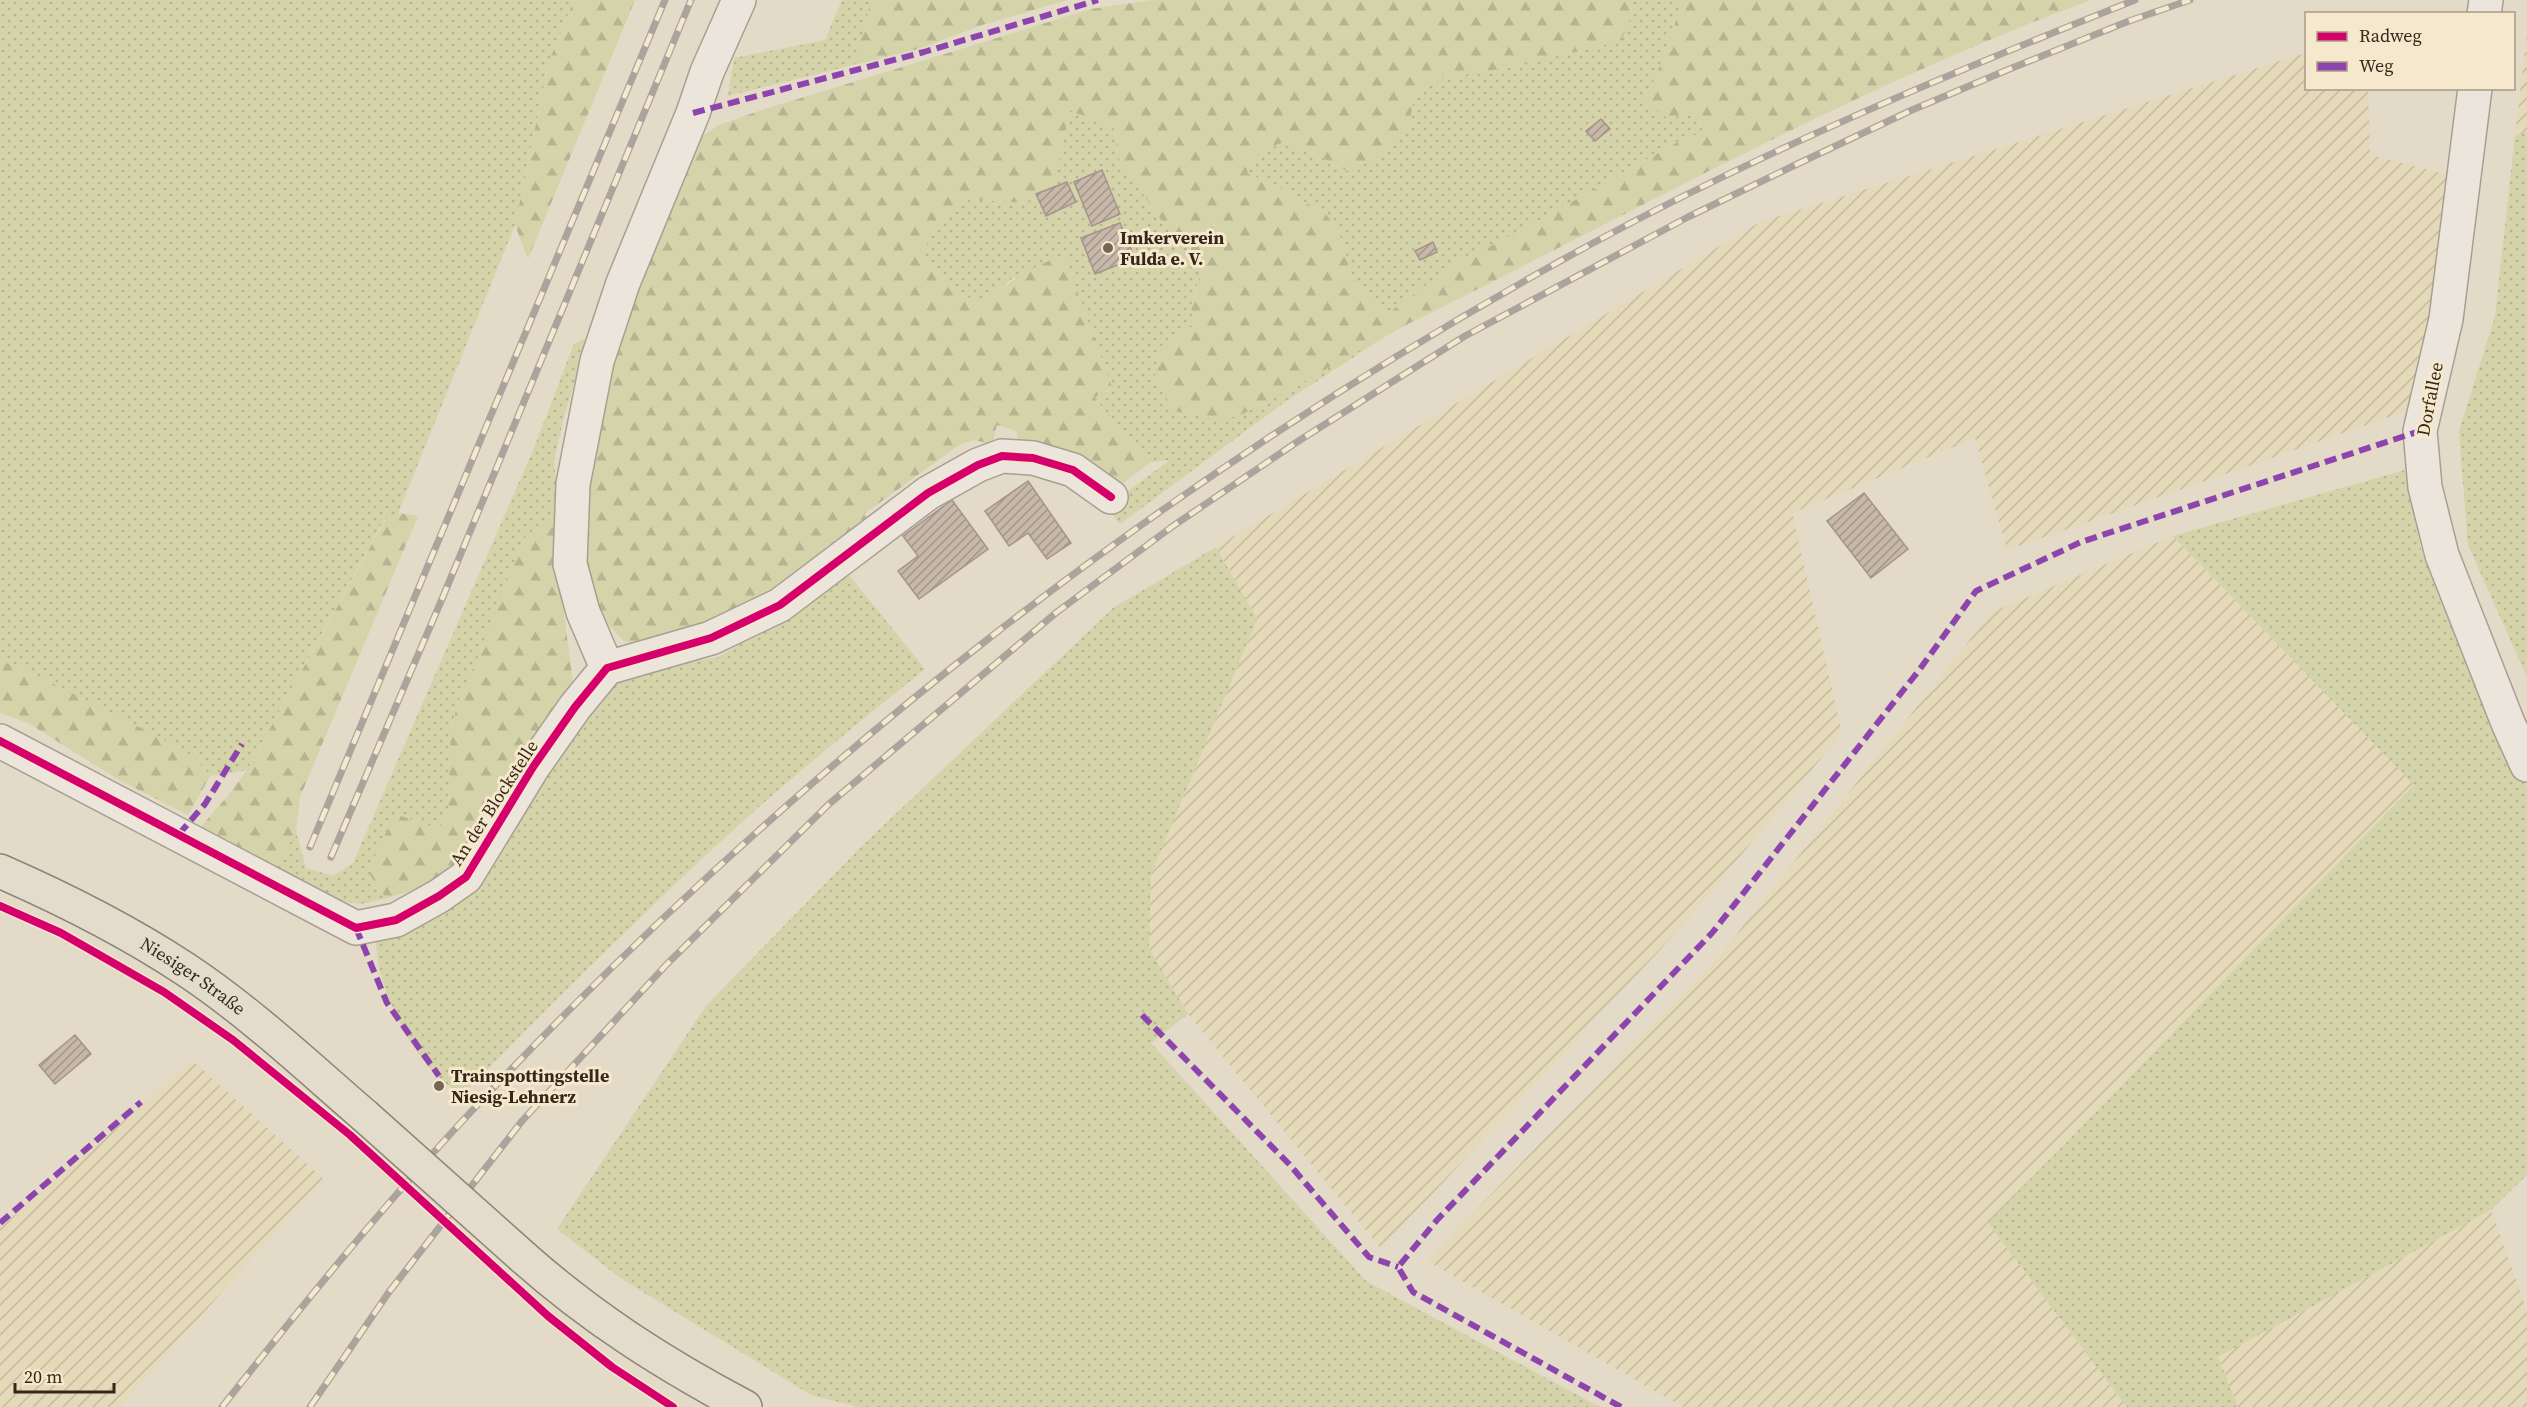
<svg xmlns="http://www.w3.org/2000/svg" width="2527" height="1407" font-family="'Source Serif 4',serif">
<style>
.farmland{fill:url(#farmland-furrows)}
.grass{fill:url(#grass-dots)}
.forest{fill:url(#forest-firs)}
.building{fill:url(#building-hatch);stroke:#a39588;stroke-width:1.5}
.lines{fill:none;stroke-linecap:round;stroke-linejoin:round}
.minor-casing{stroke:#a89f92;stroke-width:36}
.major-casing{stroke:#8d8479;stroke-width:36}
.minor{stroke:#ebe5db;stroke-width:33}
.major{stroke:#e3dbcb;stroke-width:33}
.rail-casing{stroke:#aaa49c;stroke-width:7}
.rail{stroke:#f6e8cc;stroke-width:4.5;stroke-dasharray:14;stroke-linecap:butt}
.major-bridge-casing{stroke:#8d8479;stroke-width:36;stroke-linecap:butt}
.major-bridge{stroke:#e3dbcb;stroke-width:33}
.quiet{stroke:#8e44ad;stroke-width:6;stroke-dasharray:12 6;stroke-linecap:butt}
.cycleway-casing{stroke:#f6e8cc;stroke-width:11}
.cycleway{stroke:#d6006c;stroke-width:8}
.poi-dot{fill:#736658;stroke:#f6e8cc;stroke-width:2}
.labels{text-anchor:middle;stroke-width:6;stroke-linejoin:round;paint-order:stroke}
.poi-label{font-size:18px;font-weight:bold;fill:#36271b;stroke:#f6e8cc;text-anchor:start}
.street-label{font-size:18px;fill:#36271b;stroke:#f6e8cc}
</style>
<defs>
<pattern id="farmland-furrows" width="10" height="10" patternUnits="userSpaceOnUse" patternTransform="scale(1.5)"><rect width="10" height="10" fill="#e4d9b8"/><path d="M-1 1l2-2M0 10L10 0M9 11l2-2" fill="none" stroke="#c4ba9e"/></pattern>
<pattern id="grass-dots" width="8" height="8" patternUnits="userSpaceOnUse" patternTransform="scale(1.5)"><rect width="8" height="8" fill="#d5d3a9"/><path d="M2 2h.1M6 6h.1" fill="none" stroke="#b7b591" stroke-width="1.8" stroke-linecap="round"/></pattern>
<pattern id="forest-firs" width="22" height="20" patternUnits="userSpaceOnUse" patternTransform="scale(1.5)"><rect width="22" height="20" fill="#d5d3a9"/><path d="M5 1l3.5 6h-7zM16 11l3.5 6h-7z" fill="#b7b591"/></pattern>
<pattern id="building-hatch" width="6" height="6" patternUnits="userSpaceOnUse" patternTransform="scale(1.5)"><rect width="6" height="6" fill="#c7b8a9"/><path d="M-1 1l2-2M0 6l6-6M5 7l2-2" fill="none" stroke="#a29689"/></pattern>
</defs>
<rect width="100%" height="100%" fill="#e3dac8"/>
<path class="farmland" d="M 2527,33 L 2527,132 L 2515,136 Z
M 2306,53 L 2306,88 L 2368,89 L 2370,155 L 2453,176 L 2418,407 L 2007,550 L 1975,438 L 1792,513 L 1842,733 L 1685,923 L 1381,1249 L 1188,1014 L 1149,949 L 1151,875 L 1257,619 L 1216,547 L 1760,222 Z
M 2173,536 L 2414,785 L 1988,1223 L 2127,1407 L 1683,1407 L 1427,1261 L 1717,959 L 1992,612 Z
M 193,1061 L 323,1178 L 120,1407 L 0,1407 L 0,1228 Z
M 2491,1210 L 2527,1311 L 2527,1407 L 2238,1407 L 2218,1357 Z"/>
<path class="grass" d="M 0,0 L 574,0 L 549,61 L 515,225 L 398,513 L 384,520 L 247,770 L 210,776 L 195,758 L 20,667 L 0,661 Z
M 842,0 L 1067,0 L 982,25 L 918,49 L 728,96 L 734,58 L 825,40 Z
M 1632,0 L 1682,0 L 1667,50 L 1646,100 L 1666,117 L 1696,115 L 1704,133 L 1685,138 L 1513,235 L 1457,262 L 1386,316 L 1350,272 L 1343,242 L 1327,215 L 1286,191 L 1247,173 L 1260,150 L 1282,143 L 1313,153 L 1347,171 L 1409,125 L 1415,95 L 1443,78 L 1507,68 L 1559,55 L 1631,17 Z
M 1069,109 L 1115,129 L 1118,157 L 1165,226 L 1187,244 L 1203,266 L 1191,306 L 1195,326 L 1176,332 L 1235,416 L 1296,386 L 1398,328 L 1282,404 L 1120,524 L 1106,507 L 1170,460 L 1151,462 L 1094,398 L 1111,388 L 1014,277 L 982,304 L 950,289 L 923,252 L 936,223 L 970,199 L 1024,203 L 1047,189 L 1056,178 Z
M 2527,132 L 2527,677 L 2468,545 L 2459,431 L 2495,316 L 2515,136 Z
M 587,338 L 563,421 L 554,461 L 560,525 L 483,646 L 458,703 L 451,731 L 448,809 L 439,829 L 395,814 L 377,888 L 387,898 L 361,904 L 339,901 L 274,871 L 296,832 L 306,868 L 333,876 L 353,863 L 534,448 L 574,344 Z
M 2405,470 L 2422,554 L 2527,787 L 2527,1175 L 2491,1210 L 2218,1357 L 2238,1407 L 2127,1407 L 1988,1223 L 2414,785 L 2173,536 Z
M 1216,547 L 1257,619 L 1151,875 L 1149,949 L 1188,1014 L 1151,1043 L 1366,1281 L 1600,1407 L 858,1407 L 811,1395 L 622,1279 L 557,1229 L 706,1006 L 863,845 L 1113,608 Z
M 845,570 L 925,669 C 863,719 800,770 741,823 C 644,911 552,1004 461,1096 C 450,1086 436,1076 427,1065 C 400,1029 377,985 376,939 L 599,698 L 621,680 L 671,665 L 718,657 L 766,628 Z"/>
<path class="forest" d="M 574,0 L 635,0 L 528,259 L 515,225 L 549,61 Z
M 871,0 L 1067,0 L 982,25 L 918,49 L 854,64 Z
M 1151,0 L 1632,0 L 1631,17 L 1621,41 L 1507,68 L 1443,78 L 1415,95 L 1409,125 L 1384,155 L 1347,171 L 1313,153 L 1282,143 L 1260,150 L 1247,173 L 1286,191 L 1327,215 L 1343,242 L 1350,272 L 1386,315 L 1457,262 L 1513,235 L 1685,138 L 1704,133 L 1696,115 L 1666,117 L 1645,100 L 1667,50 L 1682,0 L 2091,0 C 1865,83 1654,201 1440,308 C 1397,329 1356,352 1314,376 C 1292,388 1260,408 1237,416 C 1217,422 1191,415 1172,410 L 1155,376 L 1159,348 L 1176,332 L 1194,326 L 1191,306 L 1203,266 L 1187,244 L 1165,226 L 1118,157 L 1115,129 L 1069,110 L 1056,178 L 1047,189 L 1025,203 L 970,199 L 936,223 L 923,252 L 950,289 L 982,304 C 1007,283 1032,266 1064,255 L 1112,387 L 1094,398 L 1151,462 L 1114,490 L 1018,446 L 1017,431 L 997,425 L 992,444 L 973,440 L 959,445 L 864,514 L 874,527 L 768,600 L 648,649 L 624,641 L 605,622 L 595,601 L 587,574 L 582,486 L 609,350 L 701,137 L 719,125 L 765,109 L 1091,9 Z
M 398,513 L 418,516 L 300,797 L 296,832 L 274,871 L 196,832 L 226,798 L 247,770 L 385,520 Z
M 544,521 L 560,525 L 564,614 L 573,683 L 462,861 L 420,889 L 387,898 L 377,888 L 368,870 L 395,814 L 439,829 L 448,809 L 451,731 L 458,702 L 483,646 L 506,581 L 525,537 Z
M 0,661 L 20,667 L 155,735 L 195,758 L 210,776 L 188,815 L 119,780 L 28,723 L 0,713 Z"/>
<path class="building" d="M 1601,119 L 1610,129 L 1595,141 L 1586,131 Z
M 1102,170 L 1120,214 L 1092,226 L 1074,182 Z
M 1067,182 L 1076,202 L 1046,216 L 1036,194 Z
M 1120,223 L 1135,258 L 1095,274 L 1081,238 Z
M 1433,242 L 1437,252 L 1420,260 L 1415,251 Z
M 1028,481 L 1071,543 L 1047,559 L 1028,533 L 1009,546 L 985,511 Z
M 1864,493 L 1908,549 L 1871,578 L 1827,521 Z
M 952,500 L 988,549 L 919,599 L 898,571 L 918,556 L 903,536 Z
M 75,1035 L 91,1054 L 55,1084 L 39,1065 Z"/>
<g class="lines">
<defs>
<path id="minor" d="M 2484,14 L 2486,0
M 2475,88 L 2446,319 L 2420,431 L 2425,487 L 2442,555 L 2508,723 L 2527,765
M 607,668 L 583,612 L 570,564 L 573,484 L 597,361 L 623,283 L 693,113 L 707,72 L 739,0
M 0,741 L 356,928 L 396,920 L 439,896 L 466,877 L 533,767 L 575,707 L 607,668 L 711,638 L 780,605 L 928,493 L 978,465 L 1002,456 L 1033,458 L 1073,470 L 1111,497"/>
<g id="major">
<path id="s1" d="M 0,871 C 64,899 126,930 185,969 C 250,1012 307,1066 365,1116"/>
<path d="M 523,1257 C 593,1319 664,1364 745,1407"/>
</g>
</defs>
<use href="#minor" class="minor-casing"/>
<use href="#major" class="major-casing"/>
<use href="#minor" class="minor"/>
<use href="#major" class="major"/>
<defs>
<path id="rail" d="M 310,847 L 665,0
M 331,857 L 442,599 L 691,0
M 222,1407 C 297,1312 373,1218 455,1129 C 784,773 1169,473 1595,242 C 1769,148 1951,73 2135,0
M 310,1407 L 389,1292 L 522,1121 L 667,964 L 829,804 L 1057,612 L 1173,526 L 1300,440 L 1465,336 L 1688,217 L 1793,166 L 1912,110 L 2012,68 L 2129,21 L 2190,0"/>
</defs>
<use href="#rail" class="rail-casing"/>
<use href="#rail" class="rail"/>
<defs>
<path id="major-bridge" d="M 365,1116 L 523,1257"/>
</defs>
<use href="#major-bridge" class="major-bridge-casing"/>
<use href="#major-bridge" class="major-bridge"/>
<path class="quiet" d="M 693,113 L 924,52 L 1098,0
M 179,834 L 205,804 L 242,744
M 356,928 L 387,1003 L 439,1076
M 1142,1015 L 1289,1164 L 1369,1257 L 1398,1267
M 0,1223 L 141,1102
M 1621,1407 L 1413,1292 L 1398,1267 L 1437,1220 L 1712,933 L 1920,669 L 1976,591 L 2081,542 L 2420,431"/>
<defs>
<path id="cycleway" d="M 0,741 L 356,928 L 396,920 L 439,896 L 466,877 L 533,767 L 575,707 L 607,668 L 711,638 L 780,605 L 928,493 L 978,465 L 1002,456 L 1033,458 L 1073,470 L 1111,497
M 0,906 L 61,933 L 164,992 L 233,1040 L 350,1135 L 548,1316 L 612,1367 L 673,1407"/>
</defs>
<use href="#cycleway" class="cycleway-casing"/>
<use href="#cycleway" class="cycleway"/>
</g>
<g class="poi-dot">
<circle cx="1108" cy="248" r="6"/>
<circle cx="439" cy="1086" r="6"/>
</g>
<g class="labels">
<g class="poi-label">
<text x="1120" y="244">Imkerverein<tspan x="1120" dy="21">Fulda e. V.</tspan></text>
<text x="451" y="1082">Trainspottingstelle<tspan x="451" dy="21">Niesig-Lehnerz</tspan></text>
</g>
<g class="street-label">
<text transform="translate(2430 399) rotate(-79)" y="6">Dorfallee</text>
<text transform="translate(494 803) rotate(-57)" y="6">An der Blockstelle</text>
<text dy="6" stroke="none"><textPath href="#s1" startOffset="220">Niesiger Straße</textPath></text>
</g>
</g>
<rect x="2305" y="12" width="210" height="78" fill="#f6e8cc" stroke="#a99b85" stroke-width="1.5"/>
<rect x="2317" y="32" width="30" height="9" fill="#d6006c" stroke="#a99b85" stroke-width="1.5"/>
<text x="2359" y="42" font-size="18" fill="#36271b">Radweg</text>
<rect x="2317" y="62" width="30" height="9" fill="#8e44ad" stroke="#a99b85" stroke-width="1.5"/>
<text x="2359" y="72" font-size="18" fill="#36271b">Weg</text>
<path d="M15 1383v9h99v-9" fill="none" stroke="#36271b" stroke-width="3"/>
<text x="24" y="1383" font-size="18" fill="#36271b" stroke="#f6e8cc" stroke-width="4.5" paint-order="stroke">20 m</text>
</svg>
